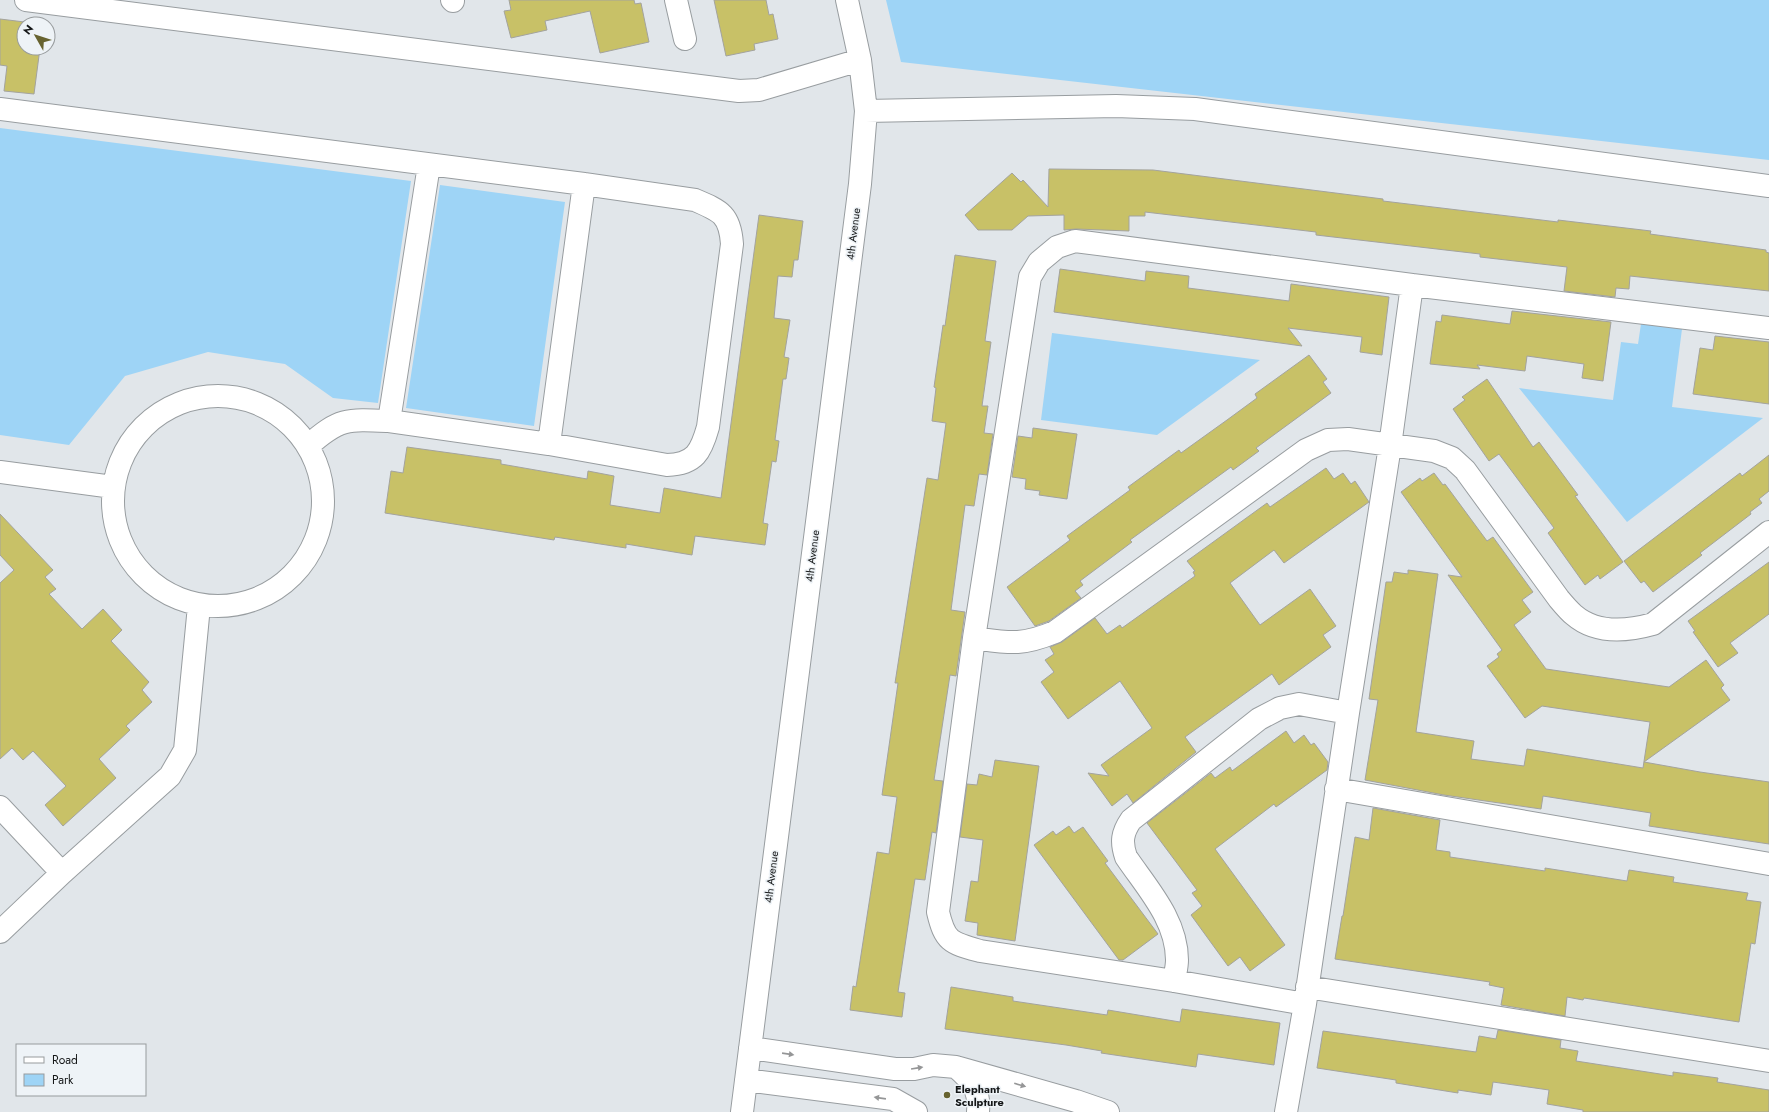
<svg xmlns="http://www.w3.org/2000/svg" width="1769" height="1112" font-family="Jost,sans-serif">
<style>
.green{fill:#9ed4f6}
.building{fill:#c8c167;stroke:#a3a39e}
.lines{fill:none;stroke-linecap:round;stroke-linejoin:round}
.minor-casing{stroke:#989da0;stroke-width:24}
.minor{stroke:#fff;stroke-width:22}
.oneway{fill:#959697}
.poi-dot{fill:#676330;stroke:#eef3f7;stroke-width:1.5}
.labels{text-anchor:middle;stroke-width:3;stroke-linejoin:round;paint-order:stroke}
.street-label{font-size:11px;fill:#141617;stroke:#eef3f7}
.poi-label{font-size:11px;font-weight:bold;fill:#141617;stroke:#eef3f7;text-anchor:start}
</style>
<rect width="100%" height="100%" fill="#e1e6ea"/>
<path class="green" d="M 886,0 L 1769,0 L 1769,160 L 901,62 Z
M 0,128 L 411,181 L 378,403 L 333,398 L 285,364 L 208,352 L 125,376 L 69,445 L 0,435 Z
M 440,185 L 565,202 L 534,426 L 406,408 Z
M 1641,324 L 1682,329 L 1672,407 L 1763,418 L 1627,522 L 1519,388 L 1613,400 L 1621,342 L 1638,344 Z
M 1052,333 L 1260,360 L 1157,435 L 1041,420 Z"/>
<path class="building" d="M 509,0 L 634,0 L 635,4 L 641,3 L 649,42 L 600,53 L 590,11 L 545,21 L 547,30 L 511,38 L 504,11 L 511,10 Z
M 714,0 L 766,0 L 769,15 L 773,14 L 778,39 L 754,44 L 755,50 L 726,56 Z
M 0,19 L 41,24 L 24,24 L 24,48 L 40,48 L 34,94 L 4,91 L 7,66 L 0,65 Z
M 1049,169 L 1153,170 L 1383,199 L 1383,201 L 1558,222 L 1558,220 L 1651,231 L 1650,234 L 1766,250 L 1766,252 L 1769,253 L 1769,291 L 1630,276 L 1629,289 L 1616,288 L 1615,297 L 1564,291 L 1567,267 L 1480,257 L 1480,254 L 1316,235 L 1316,232 L 1145,212 L 1145,216 L 1129,216 L 1129,231 L 1076,229 L 1064,230 L 1064,215 L 1028,216 L 1012,230 L 978,230 L 965,215 L 1012,173 L 1021,182 L 1023,180 L 1048,207 Z
M 759,215 L 803,221 L 798,260 L 794,260 L 792,277 L 778,276 L 774,318 L 790,320 L 784,357 L 789,358 L 786,379 L 783,379 L 775,440 L 779,441 L 776,462 L 772,461 L 763,523 L 768,524 L 765,545 L 695,536 L 692,555 L 626,544 L 626,548 L 555,537 L 554,540 L 385,513 L 391,471 L 403,473 L 407,447 L 501,460 L 501,464 L 587,479 L 588,471 L 614,476 L 610,505 L 660,513 L 664,488 L 721,498 Z
M 955,255 L 996,261 L 985,341 L 991,342 L 982,406 L 988,406 L 984,433 L 993,434 L 987,475 L 979,474 L 974,506 L 965,505 L 951,610 L 965,612 L 956,676 L 950,675 L 934,780 L 943,781 L 936,833 L 932,832 L 925,880 L 915,879 L 898,992 L 905,993 L 902,1017 L 850,1010 L 853,986 L 856,987 L 877,852 L 889,854 L 897,797 L 882,795 L 898,683 L 895,683 L 927,478 L 938,480 L 946,423 L 932,421 L 936,388 L 934,387 L 943,325 L 945,326 Z
M 1060,269 L 1145,281 L 1146,271 L 1189,276 L 1188,288 L 1289,301 L 1291,284 L 1389,297 L 1382,355 L 1360,352 L 1362,337 L 1288,328 L 1302,346 L 1054,312 Z
M 1512,311 L 1611,322 L 1603,381 L 1582,378 L 1584,364 L 1527,356 L 1525,371 L 1477,365 L 1480,369 L 1430,364 L 1436,321 L 1441,322 L 1442,315 L 1510,324 Z
M 1715,336 L 1769,342 L 1769,404 L 1693,394 L 1700,348 L 1713,350 Z
M 1309,355 L 1327,379 L 1323,382 L 1331,393 L 1256,448 L 1259,451 L 1233,470 L 1231,467 L 1130,540 L 1132,542 L 1080,581 L 1083,585 L 1075,591 L 1081,598 L 1049,621 L 1035,626 L 1007,587 L 1070,540 L 1067,536 L 1130,490 L 1128,487 L 1179,450 L 1181,453 L 1227,420 L 1257,398 L 1255,394 Z
M 1487,379 L 1533,447 L 1539,442 L 1578,495 L 1575,496 L 1623,562 L 1600,579 L 1598,575 L 1585,585 L 1548,533 L 1554,528 L 1499,454 L 1489,461 L 1453,409 L 1465,400 L 1462,397 Z
M 1033,428 L 1077,434 L 1067,499 L 1039,495 L 1040,491 L 1025,489 L 1026,479 L 1012,477 L 1018,436 L 1032,438 Z
M 1769,455 L 1769,491 L 1759,499 L 1762,503 L 1750,512 L 1751,514 L 1700,553 L 1702,555 L 1653,592 L 1644,581 L 1641,583 L 1624,561 L 1740,473 L 1742,476 Z
M 1326,468 L 1334,479 L 1343,473 L 1351,484 L 1355,481 L 1369,502 L 1284,563 L 1274,550 L 1230,583 L 1260,625 L 1310,589 L 1336,626 L 1323,635 L 1331,647 L 1279,685 L 1272,674 L 1185,737 L 1196,752 L 1133,803 L 1127,794 L 1112,806 L 1088,773 L 1109,776 L 1101,765 L 1152,728 L 1120,681 L 1068,719 L 1041,682 L 1054,672 L 1045,660 L 1054,654 L 1050,647 L 1062,642 L 1095,618 L 1107,634 L 1120,625 L 1122,628 L 1195,576 L 1193,572 L 1195,571 L 1187,561 L 1267,503 L 1270,507 Z
M 1434,473 L 1443,485 L 1445,484 L 1487,541 L 1493,537 L 1533,592 L 1522,600 L 1531,612 L 1514,625 L 1546,669 L 1669,687 L 1706,660 L 1724,685 L 1721,688 L 1730,700 L 1644,762 L 1700,772 L 1769,782 L 1769,844 L 1649,826 L 1651,813 L 1543,796 L 1541,809 L 1444,795 L 1365,780 L 1378,700 L 1369,699 L 1386,582 L 1392,582 L 1394,572 L 1408,574 L 1408,570 L 1438,574 L 1416,732 L 1474,741 L 1471,759 L 1524,766 L 1527,749 L 1643,768 L 1650,722 L 1542,706 L 1525,718 L 1487,666 L 1499,657 L 1497,654 L 1502,650 L 1448,575 L 1462,577 L 1401,492 L 1420,478 L 1422,481 Z
M 0,514 L 53,570 L 45,577 L 56,589 L 49,594 L 82,629 L 103,609 L 122,630 L 111,641 L 149,682 L 142,690 L 152,702 L 126,726 L 130,730 L 99,759 L 116,778 L 63,826 L 45,805 L 66,786 L 33,751 L 23,760 L 12,748 L 0,759 L 0,583 L 14,570 L 0,555 Z
M 1769,562 L 1769,614 L 1730,643 L 1738,653 L 1718,667 L 1693,632 L 1695,631 L 1688,621 Z
M 1286,731 L 1294,743 L 1304,735 L 1311,745 L 1314,743 L 1328,762 L 1327,770 L 1276,807 L 1274,804 L 1215,849 L 1285,945 L 1250,971 L 1240,957 L 1228,966 L 1191,915 L 1202,906 L 1192,893 L 1197,890 L 1147,823 L 1211,773 L 1215,778 L 1230,767 L 1232,771 Z
M 995,760 L 1039,766 L 1015,941 L 977,935 L 978,923 L 965,921 L 971,881 L 978,882 L 983,840 L 960,837 L 967,784 L 977,785 L 979,774 L 992,777 Z
M 1373,808 L 1440,820 L 1436,850 L 1450,852 L 1450,857 L 1545,871 L 1545,868 L 1627,881 L 1629,870 L 1674,877 L 1673,882 L 1748,893 L 1746,900 L 1761,902 L 1755,944 L 1751,943 L 1739,1022 L 1584,998 L 1583,1000 L 1567,997 L 1565,1016 L 1501,1005 L 1504,988 L 1489,985 L 1490,982 L 1335,959 L 1342,916 L 1343,916 L 1355,837 L 1369,840 Z
M 1069,826 L 1074,833 L 1083,827 L 1108,861 L 1105,863 L 1158,934 L 1123,960 L 1119,960 L 1034,845 L 1053,831 L 1056,835 Z
M 951,987 L 1013,997 L 1013,1001 L 1107,1015 L 1108,1010 L 1180,1022 L 1182,1009 L 1280,1023 L 1274,1065 L 1198,1054 L 1196,1067 L 1101,1053 L 1102,1051 L 1066,1045 L 945,1029 Z
M 1498,1030 L 1561,1040 L 1560,1048 L 1578,1051 L 1576,1061 L 1673,1076 L 1673,1072 L 1718,1078 L 1717,1082 L 1769,1090 L 1769,1112 L 1583,1112 L 1583,1110 L 1547,1104 L 1549,1090 L 1493,1082 L 1491,1095 L 1458,1090 L 1458,1093 L 1396,1083 L 1396,1080 L 1317,1068 L 1323,1031 L 1476,1052 L 1479,1036 L 1496,1039 Z"/>
<g class="lines">
<defs>
<path id="minor" d="M 26,0 L 739,91 L 759,90 L 860,60
M 452,0 L 453,1
M 676,0 L 685,39
M 0,109 L 584,184 L 695,200 C 721,211 730,215 732,244 L 708,427 C 701,452 695,464 667,465 L 549,444 L 389,421
M 866,111 L 1116,106 L 1195,109 L 1769,186
M113 501a105 105 0 1 1 210 0a105 105 0 1 1-210 0Z
M 549,444 L 584,184
M 308,446 C 339,418 348,419 389,421 L 429,165
M 0,472 L 113,487
M 974,638 C 1010,643 1021,646 1055,632 L 1306,450 L 1328,440 L 1348,439 L 1434,451 L 1452,458 L 1465,470 L 1559,599 C 1564,605 1569,611 1574,615 C 1596,634 1628,631 1653,624 L 1769,532
M 1336,789 L 1769,864
M 0,807 L 62,873
M 0,932 L 62,873 L 170,776 L 185,750 L 199,606
M 1174,981 C 1175,974 1177,967 1177,960 C 1177,920 1147,888 1126,857 C 1121,842 1122,833 1131,820 L 1259,719 L 1280,708 L 1299,704 L 1348,713
M 1307,987 L 1769,1061
M 1305,1004 L 1174,981 L 980,951 C 951,943 945,942 938,912 L 974,638 L 1030,277 L 1039,262 L 1057,247 L 1075,241 L 1412,285 L 1769,328
M 750,1048 L 895,1069 L 914,1069 L 933,1065 L 956,1067 L 1076,1101 L 1108,1112
M 956,1067 C 972,1081 980,1089 978,1112
M 746,1080 L 893,1099 L 916,1112
M 742,1112 L 860,184 L 866,111 L 860,60 L 847,0
M 1286,1112 L 1305,1004 L 1348,713 L 1390,446 L 1412,285"/>
</defs>
<use href="#minor" class="minor-casing"/>
<use href="#minor" class="minor"/>
</g>
<defs><path id="oneway-solid" d="M-6-.8H1V-3.2L6.5 0L1 3.2V.8H-6Z"/></defs>
<g class="oneway">
<use href="#oneway-solid" transform="translate(788 1054) rotate(8)"/>
<use href="#oneway-solid" transform="translate(917 1068) rotate(-9)"/>
<use href="#oneway-solid" transform="translate(1020 1085) rotate(16)"/>
<use href="#oneway-solid" transform="translate(880 1098) rotate(-172)"/>
</g>
<circle class="poi-dot" cx="947" cy="1095" r="4"/>
<g class="labels">
<g class="street-label">
<text transform="translate(853 234) rotate(-83)" y="4">4th Avenue</text>
<text transform="translate(812 556) rotate(-83)" y="4">4th Avenue</text>
<text transform="translate(771 877) rotate(-83)" y="4">4th Avenue</text>
</g>
<g class="poi-label">
<text x="955" y="1093">Elephant<tspan x="955" dy="13">Sculpture</tspan></text>
</g>
</g>
<rect x="16" y="1044" width="130" height="52" fill="#eef3f7" stroke="#979b9d"/>
<rect x="24" y="1057" width="20" height="6" fill="#ffffff" stroke="#979b9d"/>
<text x="52" y="1064" font-size="12" fill="#141617">Road</text>
<rect x="24" y="1074" width="20" height="12" fill="#9ed4f6" stroke="#979b9d"/>
<text x="52" y="1084" font-size="12" fill="#141617">Park</text>
<g transform="translate(36 36) rotate(309)"><circle r="19" fill="#eef3f7" stroke="#979b9d"/>
<path d="M0-3L7 15L0 10L-7 15Z" fill="#676330"/>
<text y="-6" font-size="11" font-weight="bold" text-anchor="middle" fill="#141617">N</text>
</g>
</svg>
